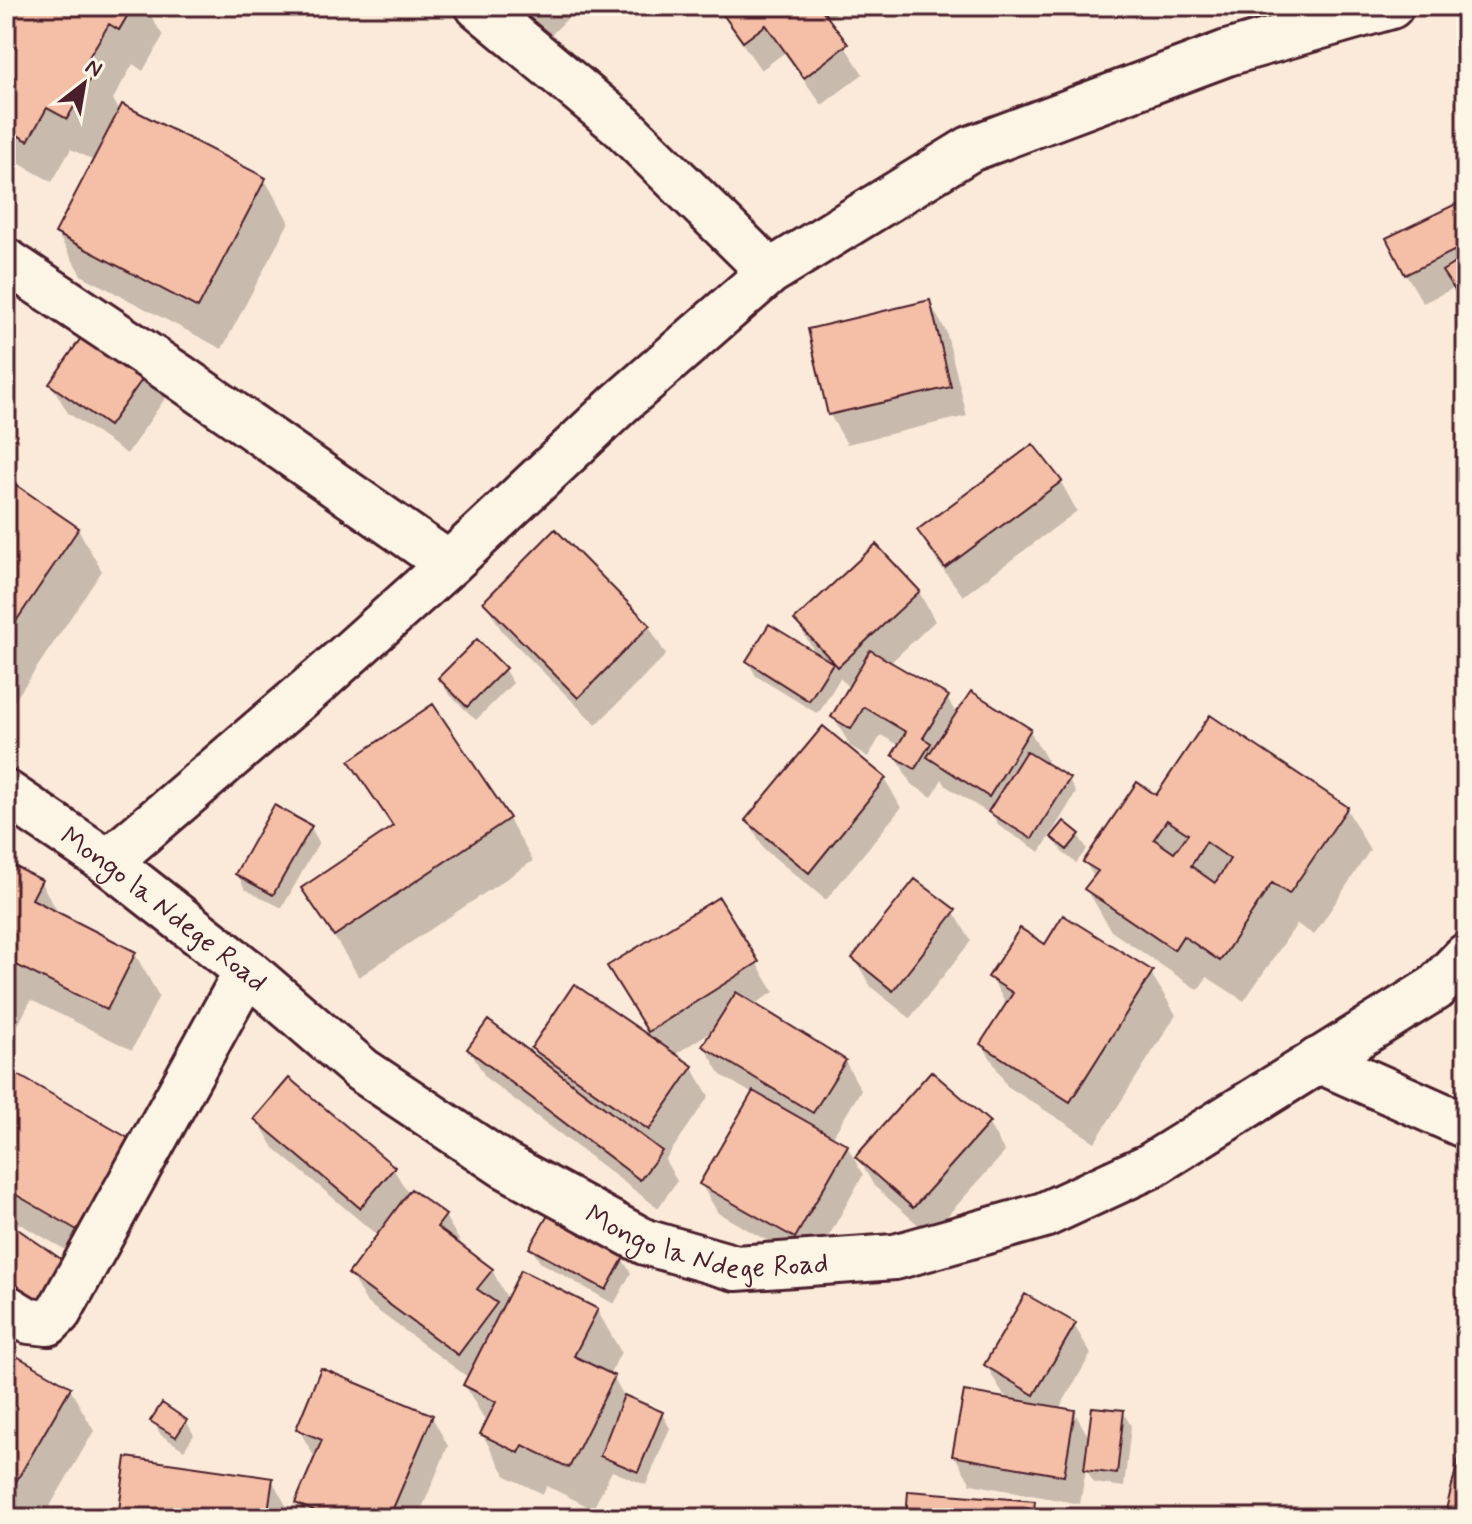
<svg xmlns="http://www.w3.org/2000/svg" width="1472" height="1524" font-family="Mynerve,sans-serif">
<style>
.shadow{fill:#0003}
.building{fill:#f5bfa7;stroke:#4a1f2b;stroke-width:2;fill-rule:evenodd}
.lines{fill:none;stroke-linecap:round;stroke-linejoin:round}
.minor-casing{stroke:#4a1f2b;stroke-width:50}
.tertiary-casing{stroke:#4a1f2b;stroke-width:50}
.minor{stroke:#fcf5e5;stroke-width:44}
.tertiary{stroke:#fcf5e5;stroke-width:44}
.labels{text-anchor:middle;stroke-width:6;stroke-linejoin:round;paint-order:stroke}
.street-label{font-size:28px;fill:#4a1f2b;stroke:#fcf5e5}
</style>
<rect width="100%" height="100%" fill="#fbead9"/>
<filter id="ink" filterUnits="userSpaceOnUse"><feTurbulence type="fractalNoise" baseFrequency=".0125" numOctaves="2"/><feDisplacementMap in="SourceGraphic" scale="16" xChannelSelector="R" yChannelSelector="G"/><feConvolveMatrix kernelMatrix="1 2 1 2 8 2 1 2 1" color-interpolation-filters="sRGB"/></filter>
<g filter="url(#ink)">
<path class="shadow" d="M 6,6 L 145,6 L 163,36 L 143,71 L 133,64 L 113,99 L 120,112 L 265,180 L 289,222 L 222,349 L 81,275 L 57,233 L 94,161 L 71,149 L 52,182 L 6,156 Z
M 513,6 L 580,6 L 546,40 Z
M 716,6 L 846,6 L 827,20 L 863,74 L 822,105 L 784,53 L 761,70 Z
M 1466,201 L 1466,307 L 1454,288 L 1423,303 L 1406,274 Z
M 929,302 L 946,331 L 967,416 L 847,444 L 830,415 L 810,330 Z
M 149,368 L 166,397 L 127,454 L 68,413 L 51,384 Z
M 1033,446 L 1061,482 L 1077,511 L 963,596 L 936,560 L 920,531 Z
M 6,488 L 78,529 L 102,571 L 13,703 L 6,698 Z
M 555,532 L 649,626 L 666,655 L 596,725 L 502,631 L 485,602 Z
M 919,592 L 935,621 L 889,664 L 947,698 L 957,715 L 1030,731 L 1047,760 L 1044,765 L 1068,779 L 1076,793 L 1040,852 L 999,826 L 993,816 L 946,786 L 942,779 L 932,797 L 911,784 L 895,755 L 900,746 L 881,735 L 868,757 L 850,746 L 834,717 L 850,689 L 840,678 L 818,714 L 756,676 L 748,662 L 817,656 L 796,620 Z
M 504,669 L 513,683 L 476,720 L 448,693 L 440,679 Z
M 433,707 L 509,819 L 533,861 L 359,977 L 304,888 L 393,829 L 351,761 Z
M 885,779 L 901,808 L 826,900 L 764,849 L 748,820 Z
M 1157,797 L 1346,808 L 1370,850 L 1314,935 L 1297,924 L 1244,1001 L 1207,977 L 1198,990 L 1111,931 L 1087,889 L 1095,878 L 1085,862 Z
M 311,828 L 319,842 L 282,908 L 245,889 L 237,874 Z
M 1078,835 L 1087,849 L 1076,863 L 1062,852 L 1054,838 Z
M 6,864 L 40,881 L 60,916 L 135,954 L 159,996 L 132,1050 L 31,1000 L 6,1048 Z
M 718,900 L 774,992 L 753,1005 L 845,1061 L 861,1090 L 832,1138 L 847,1146 L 863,1175 L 812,1266 L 718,1213 L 701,1184 L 753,1094 L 721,1075 L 704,1046 L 715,1029 L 674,1055 L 692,1067 L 709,1096 L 665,1160 L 677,1181 L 658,1208 L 486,1078 L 469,1049 L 542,1063 L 533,1048 L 655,1042 L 626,996 Z
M 954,912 L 971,941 L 910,1018 L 871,987 L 854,958 Z
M 1045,947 L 1151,973 L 1176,1015 L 1095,1142 L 1007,1086 L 982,1044 L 1007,1006 L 991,977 Z
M 6,1070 L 128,1141 L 101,1270 L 6,1216 Z
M 257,1119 L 393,1168 L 409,1195 L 445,1216 L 462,1245 L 460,1247 L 492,1270 L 508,1300 L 597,1310 L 621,1352 L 609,1376 L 614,1378 L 625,1398 L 662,1414 L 670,1428 L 646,1485 L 612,1471 L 593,1509 L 547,1486 L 543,1494 L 506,1476 L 482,1434 L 487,1424 L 465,1385 L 469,1378 L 367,1303 L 350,1274 L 378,1236 L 274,1148 Z
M 988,1123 L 1005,1152 L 930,1235 L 874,1186 L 858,1157 Z
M 531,1248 L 622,1259 L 631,1273 L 614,1304 L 540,1262 Z
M 1074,1325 L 1091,1354 L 1059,1409 L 1074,1412 L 1090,1439 L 1123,1412 L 1131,1426 L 1124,1487 L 1094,1483 L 1086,1469 L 1080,1504 L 971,1484 L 954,1455 L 1014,1402 L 1003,1394 L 986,1365 Z
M 6,1352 L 70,1389 L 94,1431 L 43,1518 L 6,1518 Z
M 432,1417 L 448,1446 L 418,1518 L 306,1518 L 297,1503 L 315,1458 L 298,1428 Z
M 153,1421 L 186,1421 L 194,1435 L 184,1450 L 161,1435 Z
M 272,1480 L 288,1509 L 287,1518 L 120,1518 Z
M 1033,1502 L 1042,1518 L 908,1518 Z"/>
<path class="building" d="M 6,6 L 133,6 L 119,30 L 109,24 L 86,62 L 97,67 L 67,119 L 47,108 L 28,141 L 6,129 Z
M 717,6 L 819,6 L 848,44 L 804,78 L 766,25 L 743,42 Z
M 122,104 L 266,178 L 198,308 L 55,233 Z
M 1466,199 L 1466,245 L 1405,275 L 1386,238 Z
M 1466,256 L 1466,307 L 1442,271 Z
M 930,300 L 951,387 L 828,415 L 808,329 Z
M 90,325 L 151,367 L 109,426 L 49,384 Z
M 1033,444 L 1062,481 L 945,568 L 917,530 Z
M 9,480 L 79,528 L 6,636 L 6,484 Z
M 555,529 L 650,625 L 578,698 L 483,602 Z
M 876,544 L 920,591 L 838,667 L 794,620 Z
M 769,624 L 833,663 L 809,701 L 746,661 Z
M 477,639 L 506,668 L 467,707 L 438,678 Z
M 870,650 L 949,696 L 923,738 L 931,743 L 915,769 L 892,755 L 906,732 L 864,707 L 851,729 L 831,717 Z
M 971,691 L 1031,729 L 989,797 L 927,757 Z
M 433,704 L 510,818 L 334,936 L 301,888 L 393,826 L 349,761 Z
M 1210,715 L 1348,807 L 1289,894 L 1272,883 L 1220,961 L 1183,936 L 1174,950 L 1084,889 L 1098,871 L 1083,862 L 1137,782 L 1156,795 ZM 1167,820 L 1188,834 L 1174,853 L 1154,839 ZM 1206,842 L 1230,859 L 1215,883 L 1191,866 Z
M 823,726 L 886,778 L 809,873 L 745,820 Z
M 1026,751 L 1070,778 L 1032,839 L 988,812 Z
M 274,805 L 312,826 L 273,895 L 235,874 Z
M 1064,821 L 1080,834 L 1067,850 L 1051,837 Z
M 6,862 L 42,880 L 32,899 L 136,952 L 107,1010 L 6,960 Z
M 915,879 L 956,910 L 893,991 L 852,958 Z
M 719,897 L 759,962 L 648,1032 L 607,966 Z
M 1063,915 L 1153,971 L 1070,1102 L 980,1044 L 1013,993 L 988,977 L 1020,928 L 1045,944 Z
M 574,984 L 693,1066 L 649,1130 L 531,1048 Z
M 736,992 L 846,1060 L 813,1113 L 702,1046 Z
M 488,1020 L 662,1151 L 640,1180 L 467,1049 Z
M 6,1068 L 130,1139 L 77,1230 L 6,1189 Z
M 931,1071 L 990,1122 L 913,1208 L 855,1157 Z
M 289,1078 L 395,1167 L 360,1208 L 254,1119 Z
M 753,1091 L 848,1145 L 795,1238 L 699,1184 Z
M 411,1189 L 446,1215 L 437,1227 L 493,1269 L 477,1289 L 497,1303 L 458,1355 L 348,1274 Z
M 548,1215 L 624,1257 L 606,1290 L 529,1248 Z
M 6,1221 L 71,1266 L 40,1310 L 6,1287 Z
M 521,1270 L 598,1309 L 574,1356 L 615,1376 L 569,1468 L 523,1445 L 519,1453 L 480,1434 L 496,1402 L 463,1385 Z
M 1025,1294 L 1076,1323 L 1034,1395 L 984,1365 Z
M 6,1350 L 71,1387 L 6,1499 Z
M 321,1368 L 433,1415 L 389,1518 L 330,1518 L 295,1503 L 322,1440 L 296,1429 Z
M 964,1391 L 1075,1410 L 1064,1476 L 952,1456 Z
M 624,1395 L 663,1412 L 638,1472 L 600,1456 Z
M 162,1403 L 187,1420 L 176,1437 L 150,1421 Z
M 1092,1407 L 1124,1410 L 1117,1474 L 1084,1470 Z
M 1461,1449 L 1466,1450 L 1466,1518 L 1444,1518 Z
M 126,1457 L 273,1478 L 267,1518 L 234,1514 L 234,1518 L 118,1518 Z
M 908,1491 L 1035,1501 L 1033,1518 L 906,1518 Z"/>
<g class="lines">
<defs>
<path id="minor" d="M 478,6 L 622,126 L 770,272
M 6,261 L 180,377 L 449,564
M 108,862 L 320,680 L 449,564 L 619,404 L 770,272 L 970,149 L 1227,53 L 1391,6
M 1318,1060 L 1466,1126
M 6,1307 L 29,1321 L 48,1323 L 59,1312 L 247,971"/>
<g id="tertiary">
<path id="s1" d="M 6,793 L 108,862 L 247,971 L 362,1070 L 504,1165 L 645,1242 L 736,1268 L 895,1257 L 1044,1215 L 1150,1166 L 1435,988 L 1466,956"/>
</g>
</defs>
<use href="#minor" class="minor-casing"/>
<use href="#tertiary" class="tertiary-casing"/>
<use href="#minor" class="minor"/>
<use href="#tertiary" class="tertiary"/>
</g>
</g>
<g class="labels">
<g class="street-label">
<text dy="10" stroke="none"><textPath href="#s1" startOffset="196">Mongo la Ndege Road</textPath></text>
<text dy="10" stroke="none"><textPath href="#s1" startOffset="844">Mongo la Ndege Road</textPath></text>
</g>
</g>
<rect width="1472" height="1524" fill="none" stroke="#fcf5e5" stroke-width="32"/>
<rect x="16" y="16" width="1440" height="1492" fill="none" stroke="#4a1f2b" stroke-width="3" filter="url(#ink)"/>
<g transform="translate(84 84) rotate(31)" stroke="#fcf5e5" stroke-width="6" paint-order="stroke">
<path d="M0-6L14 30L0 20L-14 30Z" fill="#4a1f2b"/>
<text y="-12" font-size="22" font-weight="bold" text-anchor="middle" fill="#4a1f2b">N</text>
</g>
</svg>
